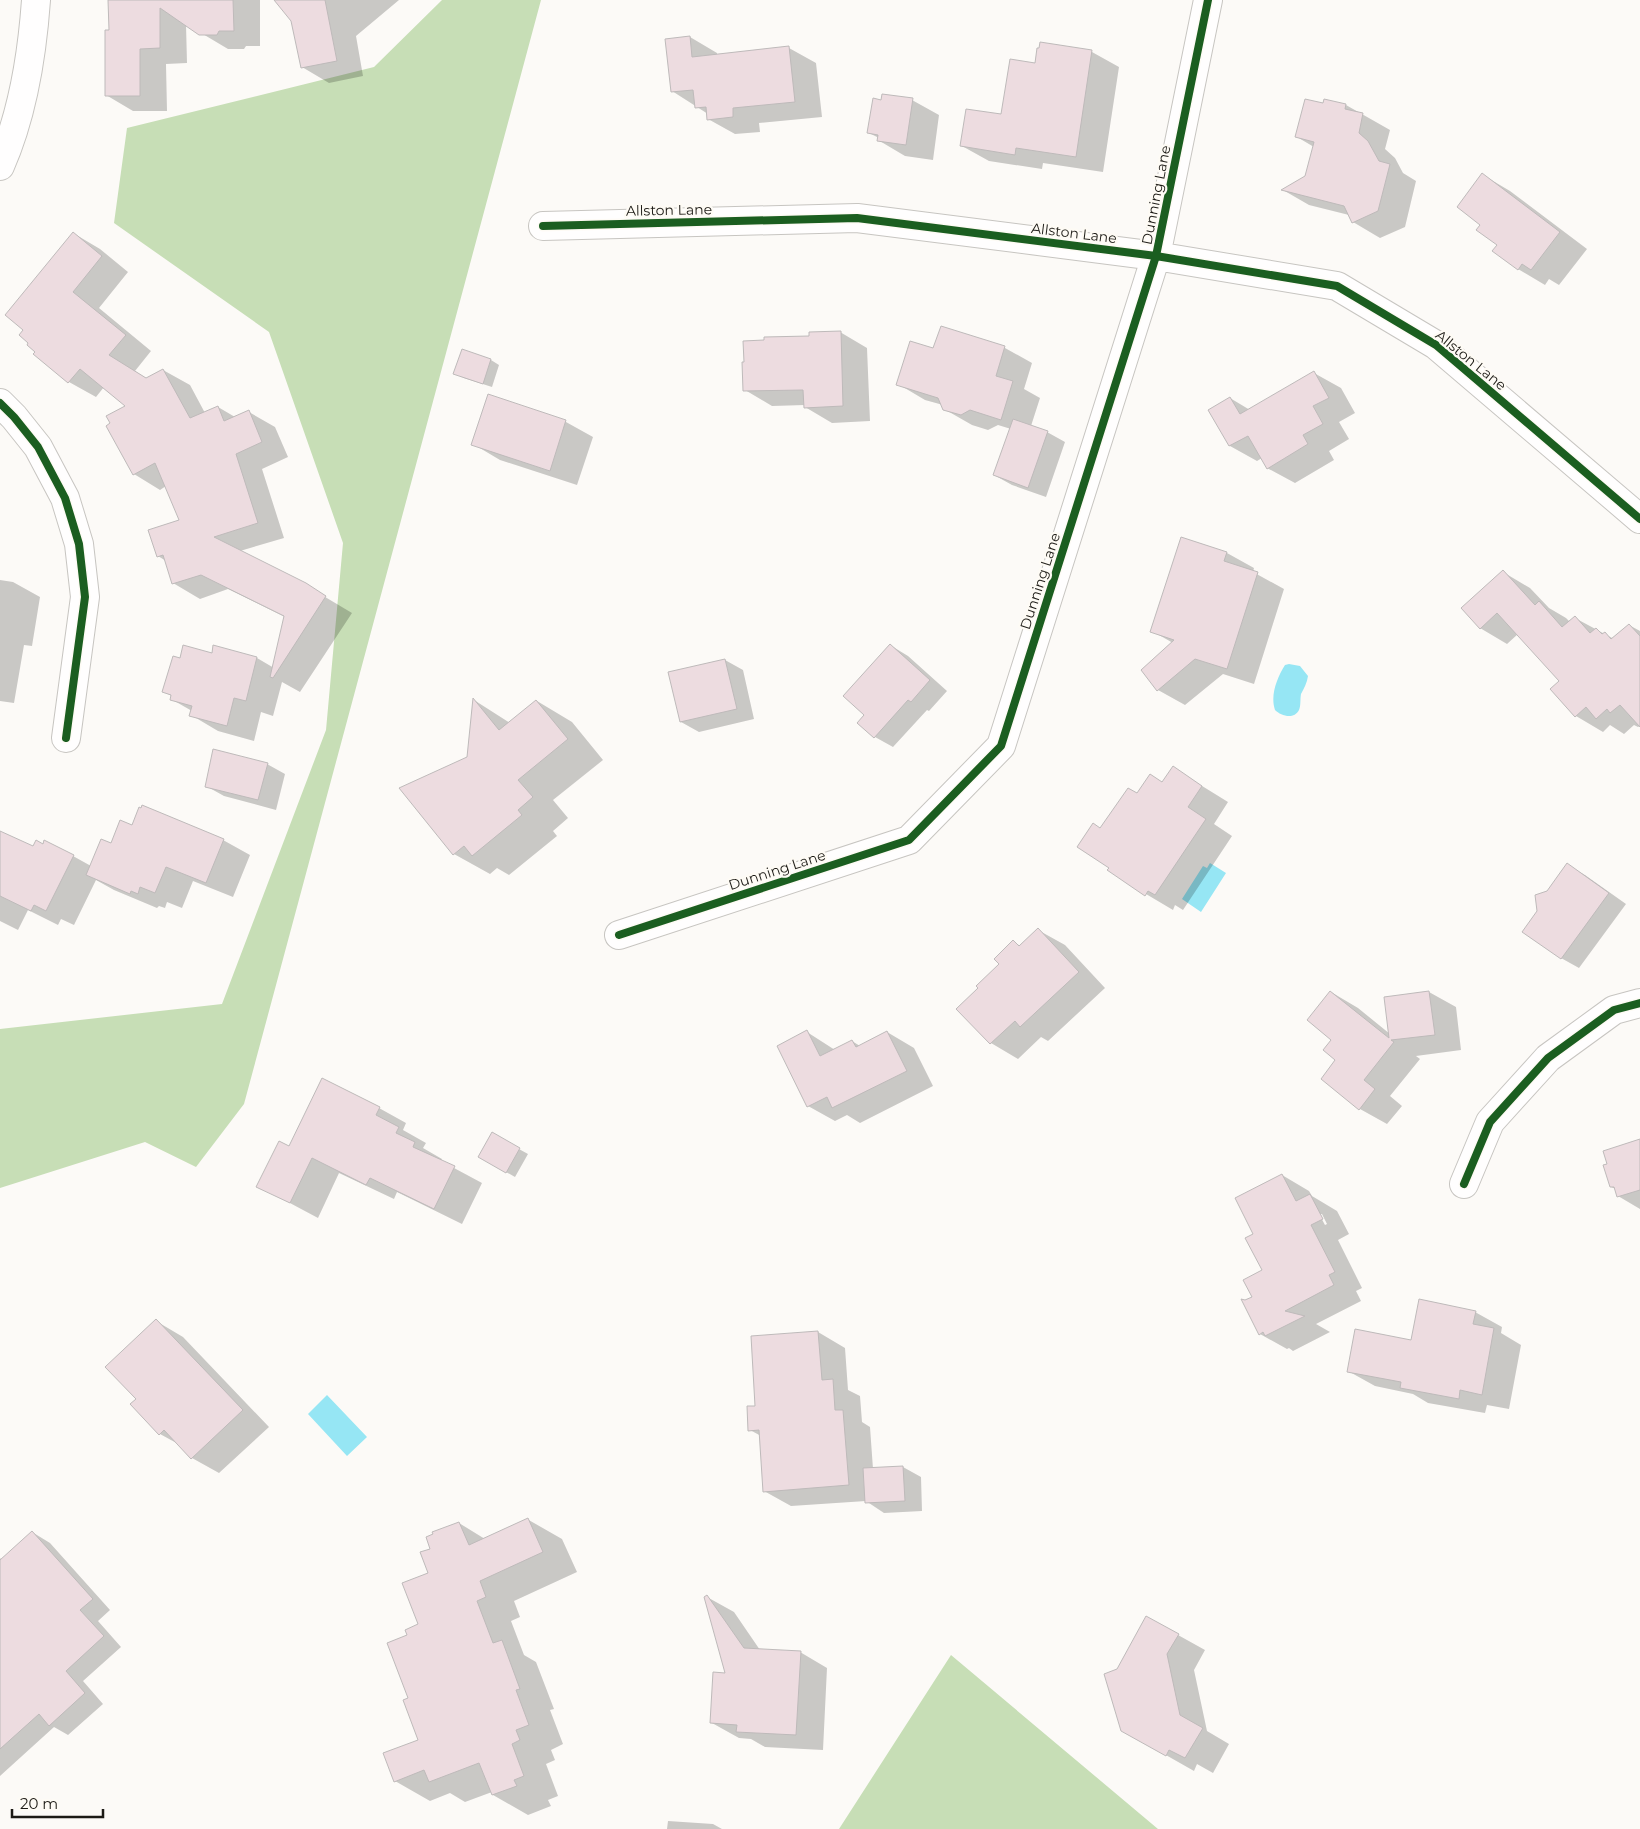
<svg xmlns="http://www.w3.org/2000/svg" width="1640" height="1829" font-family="Montserrat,sans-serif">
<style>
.forest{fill:#c7deb6}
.water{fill:#96e6f4}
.shadow{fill:#0003;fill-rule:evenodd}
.building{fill:#eddce0;stroke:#bebaba}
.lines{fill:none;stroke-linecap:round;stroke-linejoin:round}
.minor-casing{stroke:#c7c5c1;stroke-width:30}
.minor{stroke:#fffefe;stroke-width:28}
.cycleway-casing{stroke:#fefbf5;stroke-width:11}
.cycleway{stroke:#1b5e20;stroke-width:8}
.labels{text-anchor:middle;stroke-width:4.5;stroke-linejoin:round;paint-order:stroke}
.street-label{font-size:14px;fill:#1c1a15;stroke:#fefbf5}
</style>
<rect width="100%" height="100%" fill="#fcfaf7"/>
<path class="forest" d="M 442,0 L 541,0 L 244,1104 L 196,1167 L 145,1142 L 0,1188 L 0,1029 L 222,1004 L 326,730 L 343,543 L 269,332 L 114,223 L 127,128 L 374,67 Z
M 951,1655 L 1158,1829 L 839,1829 Z"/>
<path class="water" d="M 1289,664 L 1300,666 L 1308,676 C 1307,683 1304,688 1301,694 C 1300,699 1301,706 1299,710 C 1294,720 1281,716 1275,710 C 1270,695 1277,678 1285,665 Z
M 1210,863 L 1226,873 L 1201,912 L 1182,899 L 1203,866 L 1207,868 Z
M 327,1395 L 367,1437 L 347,1456 L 308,1414 Z"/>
<path class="shadow" d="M 109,0 L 260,0 L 260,46 L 246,46 L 244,49 L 228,49 L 186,24 L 187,63 L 166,64 L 167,111 L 133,111 L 106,95 L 110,31 Z
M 275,0 L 399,0 L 356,36 L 363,76 L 329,83 L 302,67 L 292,20 Z
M 690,37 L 717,53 L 717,55 L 789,48 L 816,63 L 822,117 L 759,123 L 760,132 L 735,134 L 708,119 L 708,114 L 672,91 Z
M 1041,44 L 1092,52 L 1119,67 L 1103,172 L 1043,163 L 1042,169 L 989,161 L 962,146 L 1002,116 L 1036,64 Z
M 912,100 L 939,115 L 933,160 L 905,156 L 878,140 L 879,138 L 869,133 L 882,101 Z
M 1325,100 L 1346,105 L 1390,130 L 1385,149 L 1395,158 L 1403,173 L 1416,181 L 1405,227 L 1380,238 L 1353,222 L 1349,215 L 1309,205 L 1283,190 L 1306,176 L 1314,147 L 1297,137 L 1324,105 Z
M 1483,175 L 1510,191 L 1587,249 L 1559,285 L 1549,279 L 1545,285 L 1518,269 L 1482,224 Z
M 73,233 L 100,249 L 128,272 L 99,308 L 151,351 L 135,371 L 147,379 L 163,370 L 190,385 L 205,413 L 218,407 L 235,417 L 249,412 L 275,427 L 288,457 L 262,469 L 284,538 L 240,551 L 305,585 L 352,613 L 300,692 L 282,682 L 273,716 L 261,712 L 254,741 L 218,731 L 191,715 L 192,711 L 171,699 L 172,696 L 164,692 L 181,660 L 212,654 L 214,647 L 257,658 L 274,668 L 285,617 L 228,589 L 200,599 L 173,583 L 166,561 L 158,556 L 181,521 L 166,486 L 160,490 L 134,474 L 127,406 L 104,387 L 96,397 L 69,382 L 36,352 L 24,330 Z
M 941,328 L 1005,348 L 1032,363 L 1024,389 L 1040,398 L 1031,426 L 1047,432 L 1065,442 L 1046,497 L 1012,485 L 994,475 L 1011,429 L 998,425 L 988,430 L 972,425 L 944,409 L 943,405 L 925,400 L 898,384 L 934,350 Z
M 840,332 L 867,348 L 870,421 L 832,423 L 805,407 L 805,405 L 772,406 L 745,390 L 810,338 Z
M 491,360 L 499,365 L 492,387 L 464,378 L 455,373 Z
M 1314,373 L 1341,388 L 1355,413 L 1339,422 L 1349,439 L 1329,451 L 1334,460 L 1295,483 L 1267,468 L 1262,458 L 1257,461 L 1230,446 L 1230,398 L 1250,410 Z
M 489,396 L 566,422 L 593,437 L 577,485 L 500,460 L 473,444 Z
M 1182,539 L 1227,553 L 1254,568 L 1253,572 L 1284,589 L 1254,684 L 1223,674 L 1185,705 L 1158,690 L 1173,643 L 1152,631 Z
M 1503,572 L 1530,588 L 1549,608 L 1566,618 L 1570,622 L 1575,618 L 1614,639 L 1629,625 L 1640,631 L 1640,726 L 1638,727 L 1634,725 L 1624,734 L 1610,725 L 1603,732 L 1576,716 L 1560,681 L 1518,634 L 1507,644 L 1480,628 Z
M 0,580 L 13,582 L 40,597 L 32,646 L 24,645 L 14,703 L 0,701 Z
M 890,645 L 908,656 L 947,691 L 929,711 L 927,710 L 893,747 L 875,737 L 859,723 L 866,715 Z
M 725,660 L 743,670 L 754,719 L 699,732 L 681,722 Z
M 474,700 L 510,723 L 537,701 L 572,722 L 603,760 L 553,800 L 568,818 L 553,831 L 557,836 L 509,875 L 497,868 L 490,874 L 454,854 L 468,758 Z
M 267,764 L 285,774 L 276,810 L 224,796 L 206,786 Z
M 1173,768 L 1228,802 L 1214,824 L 1232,836 L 1183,910 L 1175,905 L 1173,910 L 1146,894 L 1111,868 L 1101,829 L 1137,794 L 1163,783 Z
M 133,827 L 223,840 L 250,855 L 233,897 L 193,881 L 182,908 L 167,902 L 165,908 L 159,906 L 157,908 L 114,890 L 96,880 L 74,925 L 61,919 L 58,925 L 28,910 L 18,930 L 0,921 L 0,844 L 34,848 L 73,856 L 91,866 Z
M 1567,865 L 1585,875 L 1626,904 L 1579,968 L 1561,958 L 1538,911 L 1548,892 Z
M 1038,930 L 1065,945 L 1105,988 L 1048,1041 L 1041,1037 L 1018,1059 L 991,1043 L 980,988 L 1001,964 L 1013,942 L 1021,946 Z
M 1331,992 L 1358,1008 L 1390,1034 L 1429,992 L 1456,1007 L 1461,1050 L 1416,1056 L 1420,1059 L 1390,1096 L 1402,1106 L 1387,1124 L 1360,1109 L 1337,1060 L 1333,1040 Z
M 807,1032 L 835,1050 L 852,1041 L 860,1046 L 887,1032 L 914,1048 L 933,1086 L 860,1123 L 847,1115 L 835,1121 L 808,1106 Z
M 379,1108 L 406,1123 L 403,1130 L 426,1143 L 423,1148 L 442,1159 L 441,1161 L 482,1183 L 462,1224 L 397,1192 L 394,1199 L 339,1173 L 318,1218 L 258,1186 L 290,1148 Z
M 492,1134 L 528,1154 L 515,1177 L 479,1157 Z
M 1640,1141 L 1640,1209 L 1618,1196 L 1616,1189 L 1611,1187 L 1609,1165 Z
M 1282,1175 L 1309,1191 L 1312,1196 L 1337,1211 L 1349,1234 L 1338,1240 L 1362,1288 L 1356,1291 L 1361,1301 L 1316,1324 L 1330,1332 L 1293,1351 L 1289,1348 L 1287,1349 L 1260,1334 L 1254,1297 L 1263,1271 L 1255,1234 ZM 1319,1214 L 1322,1214 L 1327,1224 L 1325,1225 Z
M 1475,1312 L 1502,1327 L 1501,1333 L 1521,1345 L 1509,1409 L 1487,1405 L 1485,1413 L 1428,1403 L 1413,1394 L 1375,1386 L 1348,1371 Z
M 156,1321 L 183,1337 L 269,1427 L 219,1473 L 192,1458 L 180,1445 L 160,1434 L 137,1399 Z
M 818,1332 L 845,1348 L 848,1390 L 860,1396 L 862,1422 L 870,1427 L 873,1469 L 903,1467 L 921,1477 L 922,1511 L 884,1513 L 866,1501 L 791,1506 L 764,1491 L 761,1436 L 750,1430 L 756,1407 Z
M 527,1519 L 562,1539 L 577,1572 L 514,1601 L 520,1617 L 511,1621 L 524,1655 L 536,1662 L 554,1709 L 550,1710 L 563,1744 L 551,1750 L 555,1760 L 546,1764 L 558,1796 L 548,1800 L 551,1806 L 528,1815 L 493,1795 L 492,1792 L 465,1802 L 450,1793 L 430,1801 L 395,1781 L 419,1740 L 410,1699 L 408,1636 L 420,1625 L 429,1574 L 432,1549 L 459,1523 L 485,1539 Z
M 32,1532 L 50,1543 L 110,1610 L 98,1621 L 121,1647 L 83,1681 L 103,1704 L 68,1735 L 54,1727 L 0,1776 L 0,1558 L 2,1560 Z
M 707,1597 L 734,1612 L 760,1650 L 800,1652 L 827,1668 L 823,1750 L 765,1747 L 751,1739 L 739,1738 L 712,1723 L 726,1674 Z
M 1178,1635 L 1205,1650 L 1194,1670 L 1207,1731 L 1229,1744 L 1213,1773 L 1197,1764 L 1194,1771 L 1150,1746 L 1117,1670 Z
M 668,1821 L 713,1824 L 722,1829 L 667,1829 Z"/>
<path class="building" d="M 108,0 L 233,0 L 234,31 L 219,31 L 217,35 L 199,35 L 160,8 L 160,48 L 140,49 L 140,96 L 105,96 L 105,30 L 109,30 Z
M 274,0 L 325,0 L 337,61 L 301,68 L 291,21 Z
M 690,36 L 692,57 L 789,46 L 795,102 L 733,108 L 733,117 L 707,120 L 706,107 L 695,108 L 693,90 L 671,92 L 665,39 Z
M 1040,42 L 1092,50 L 1076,157 L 1016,148 L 1015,155 L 960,146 L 966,109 L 1001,114 L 1010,59 L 1035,63 L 1037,48 L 1039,48 Z
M 882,94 L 913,98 L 906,145 L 877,141 L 878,135 L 867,133 L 873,98 L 881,100 Z
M 1305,99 L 1323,103 L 1324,99 L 1346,104 L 1345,109 L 1363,113 L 1359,133 L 1368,141 L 1379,161 L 1390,164 L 1378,211 L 1352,223 L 1344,206 L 1281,190 L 1305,176 L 1314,142 L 1295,137 Z
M 1482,173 L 1560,232 L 1531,270 L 1522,264 L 1518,270 L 1492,251 L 1497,245 L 1476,230 L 1480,225 L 1457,207 Z
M 73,232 L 102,256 L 73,292 L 126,335 L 109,355 L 146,378 L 163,369 L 190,418 L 218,406 L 224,421 L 249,410 L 262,442 L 236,454 L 258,523 L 214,537 L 306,583 L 326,596 L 273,678 L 270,677 L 284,616 L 201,575 L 172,584 L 163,555 L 157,557 L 148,530 L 179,520 L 155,463 L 133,475 L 106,426 L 110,423 L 106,416 L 125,406 L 80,369 L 68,383 L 33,354 L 35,352 L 27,345 L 28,343 L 19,335 L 23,330 L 5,315 Z
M 941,326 L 1005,346 L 996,376 L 1013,381 L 1001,420 L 970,410 L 961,415 L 943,410 L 938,398 L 896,385 L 910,341 L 933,348 Z
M 841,331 L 843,406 L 804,408 L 803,390 L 743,391 L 742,362 L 744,362 L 743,341 L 764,340 L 764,337 L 809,336 L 809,332 Z
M 462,349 L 491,359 L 483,384 L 453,374 Z
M 1314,371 L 1329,398 L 1313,406 L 1323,424 L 1303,435 L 1308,444 L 1267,469 L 1248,436 L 1229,446 L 1208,410 L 1230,397 L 1240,414 Z
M 488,394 L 566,420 L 550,471 L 471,445 Z
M 1013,419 L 1048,431 L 1028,488 L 993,475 Z
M 1181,537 L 1227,552 L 1224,561 L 1258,572 L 1227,669 L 1195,659 L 1157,691 L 1141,670 L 1174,640 L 1150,632 Z
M 1503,570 L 1535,605 L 1539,601 L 1562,627 L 1575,616 L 1590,633 L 1596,628 L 1602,634 L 1605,632 L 1611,639 L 1629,624 L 1640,636 L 1640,727 L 1620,705 L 1610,713 L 1607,709 L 1596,719 L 1586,707 L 1575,717 L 1550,689 L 1559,681 L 1497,613 L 1480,629 L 1461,608 Z
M 890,644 L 930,680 L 911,702 L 908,700 L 874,738 L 857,723 L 864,715 L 843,696 Z
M 183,645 L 212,653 L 213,645 L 257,657 L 246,701 L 234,698 L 227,726 L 189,716 L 192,706 L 170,700 L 171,695 L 162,692 L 173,656 L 180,658 Z
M 725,659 L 737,709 L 680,722 L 668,672 Z
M 473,698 L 499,730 L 536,700 L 568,739 L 518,780 L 533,797 L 518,810 L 522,815 L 472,856 L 464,846 L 453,855 L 399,788 L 467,757 Z
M 213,749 L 268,763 L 258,800 L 205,787 Z
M 1173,766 L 1202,786 L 1188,807 L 1206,819 L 1155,895 L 1148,891 L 1145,896 L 1107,870 L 1109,868 L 1077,847 L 1093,823 L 1100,828 L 1128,788 L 1137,793 L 1150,774 L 1162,782 Z
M 142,805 L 224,839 L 206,883 L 166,867 L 155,893 L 140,887 L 138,894 L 131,891 L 130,894 L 86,875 L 101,839 L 111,843 L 120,820 L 132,825 L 139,807 L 141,808 Z
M 0,831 L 33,846 L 36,840 L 43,844 L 44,840 L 74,855 L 46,911 L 34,905 L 31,911 L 0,896 Z
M 1567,863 L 1609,893 L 1561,959 L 1522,932 L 1537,911 L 1535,895 L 1547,891 Z
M 1038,928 L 1079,972 L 1020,1027 L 1015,1021 L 990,1044 L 956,1009 L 978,988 L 976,986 L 999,964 L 994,959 L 1013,940 L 1019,946 Z
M 1330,991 L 1389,1038 L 1384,997 L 1429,991 L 1435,1035 L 1391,1040 L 1394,1042 L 1364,1080 L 1375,1089 L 1359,1110 L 1321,1079 L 1335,1060 L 1323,1050 L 1331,1040 L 1307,1020 Z
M 807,1030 L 820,1056 L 852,1040 L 856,1047 L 887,1031 L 907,1071 L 832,1108 L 827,1097 L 807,1107 L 777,1046 Z
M 322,1078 L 380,1107 L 376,1115 L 399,1127 L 396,1133 L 415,1142 L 413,1147 L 455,1166 L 434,1209 L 370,1178 L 366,1185 L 312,1158 L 290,1203 L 256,1187 L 279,1141 L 289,1146 Z
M 492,1132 L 520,1148 L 506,1173 L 478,1157 Z
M 1640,1139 L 1640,1190 L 1617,1197 L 1614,1187 L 1610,1187 L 1603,1165 L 1607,1164 L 1603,1151 Z
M 1282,1174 L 1296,1201 L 1310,1194 L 1323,1219 L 1311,1225 L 1335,1272 L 1329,1275 L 1334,1285 L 1285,1311 L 1305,1316 L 1265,1336 L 1263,1332 L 1259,1335 L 1241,1299 L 1245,1300 L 1252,1297 L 1243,1280 L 1262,1270 L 1245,1238 L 1253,1234 L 1235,1198 Z
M 1419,1299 L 1476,1311 L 1473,1324 L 1494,1328 L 1482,1395 L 1460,1390 L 1459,1399 L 1400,1388 L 1401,1382 L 1347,1372 L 1355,1329 L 1411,1340 Z
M 156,1319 L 243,1410 L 191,1459 L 164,1430 L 159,1435 L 130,1404 L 136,1399 L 105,1367 Z
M 818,1331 L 822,1380 L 833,1379 L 835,1410 L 843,1410 L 849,1485 L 763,1492 L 759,1430 L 748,1431 L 747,1406 L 755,1406 L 751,1336 Z
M 903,1466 L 905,1501 L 865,1503 L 863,1468 Z
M 528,1518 L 543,1552 L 480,1581 L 486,1597 L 477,1601 L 493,1643 L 502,1640 L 520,1689 L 516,1690 L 529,1725 L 516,1730 L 520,1740 L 512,1744 L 524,1776 L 514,1780 L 517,1786 L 492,1795 L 479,1763 L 429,1782 L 424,1770 L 394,1782 L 383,1753 L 418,1740 L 403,1700 L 408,1698 L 387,1643 L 407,1635 L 405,1630 L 418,1624 L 402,1583 L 428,1573 L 420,1552 L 430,1549 L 426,1537 L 433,1534 L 432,1532 L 459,1522 L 469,1545 Z
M 32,1531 L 93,1599 L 80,1610 L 104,1636 L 66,1671 L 85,1693 L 49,1726 L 39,1714 L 0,1749 L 0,1560 Z
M 707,1595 L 744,1648 L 801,1651 L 796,1735 L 736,1732 L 737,1725 L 710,1723 L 713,1672 L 725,1673 L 704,1597 Z
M 1146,1616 L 1179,1634 L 1167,1654 L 1180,1715 L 1203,1728 L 1185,1758 L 1169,1750 L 1166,1756 L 1121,1731 L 1104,1674 L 1117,1669 Z"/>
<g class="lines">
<defs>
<path id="minor" d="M 0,166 C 23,114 32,57 36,0
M 543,226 L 857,218 L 1156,256 L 1337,286 L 1436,345 L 1640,519
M 0,403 L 14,417 L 38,447 L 65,498 L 79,544 L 85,597 L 66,738
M 619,935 L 909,840 L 1001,746 L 1156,256 L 1208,0
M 1464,1184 L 1490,1122 L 1548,1058 L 1614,1010 L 1640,1003"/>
</defs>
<use href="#minor" class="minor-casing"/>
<use href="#minor" class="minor"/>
<defs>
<path id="cycleway" d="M 543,226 L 857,218 L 1156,256 L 1337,286 L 1436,345 L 1640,519
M 0,403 L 14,417 L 38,447 L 65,498 L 79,544 L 85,597 L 66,738
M 619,935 L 909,840 L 1001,746 L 1156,256 L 1208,0
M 1464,1184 L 1490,1122 L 1548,1058 L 1614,1010 L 1640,1003"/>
</defs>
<use href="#cycleway" class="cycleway-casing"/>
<use href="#cycleway" class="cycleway"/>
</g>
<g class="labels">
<g class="street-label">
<text transform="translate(1156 195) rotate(-79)" y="5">Dunning Lane</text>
<text transform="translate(669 210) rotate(-1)" y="5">Allston Lane</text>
<text transform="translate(1074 233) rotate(7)" y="5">Allston Lane</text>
<text transform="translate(1471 360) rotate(39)" y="5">Allston Lane</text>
<text transform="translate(1040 581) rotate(-72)" y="5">Dunning Lane</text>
<text transform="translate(777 870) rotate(-18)" y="5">Dunning Lane</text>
</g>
</g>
<path d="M12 1809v8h91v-8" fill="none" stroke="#1c1a15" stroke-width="2.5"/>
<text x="20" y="1809" font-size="15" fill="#1c1a15" stroke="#fefbf5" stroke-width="4" paint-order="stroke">20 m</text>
</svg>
